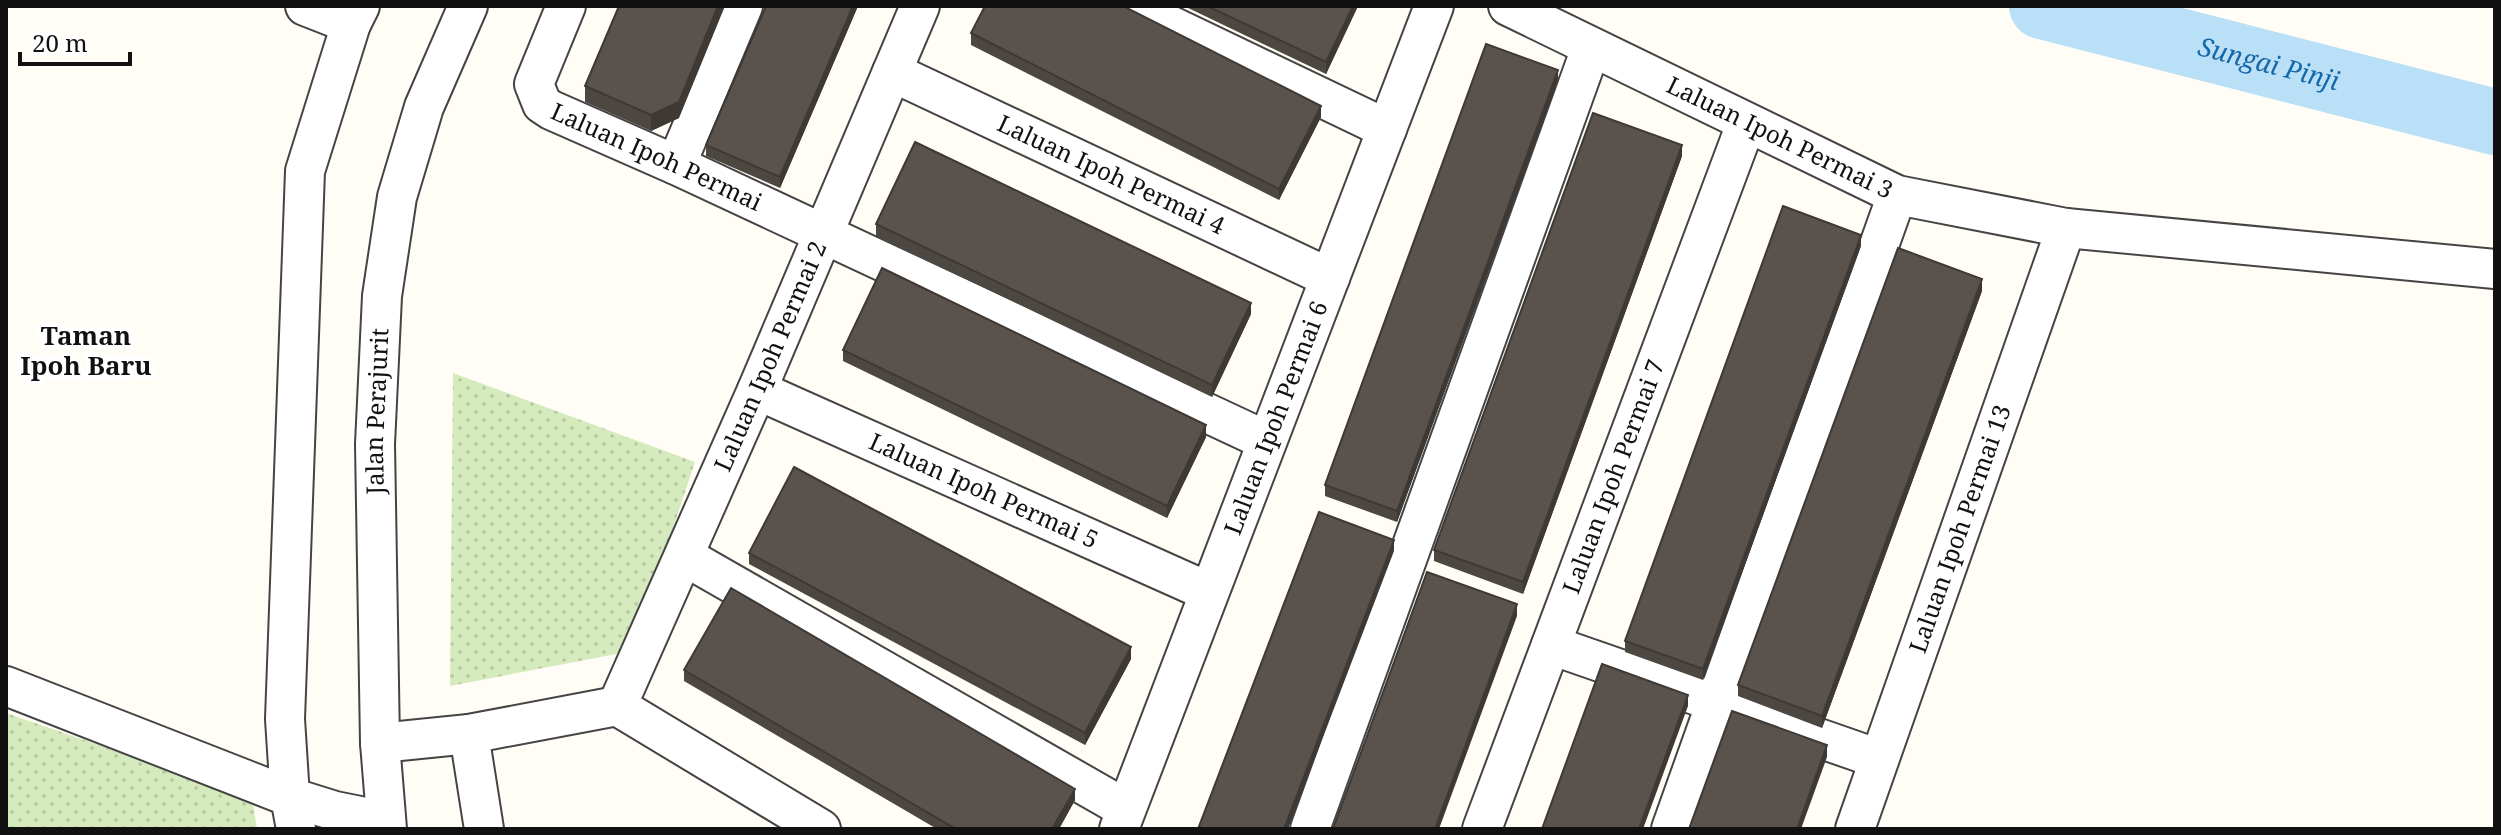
<svg xmlns="http://www.w3.org/2000/svg" width="2501" height="835" font-family="'Noto Serif',serif">
<style>
.park{fill:url(#park-dots)}
.lines{fill:none;stroke-linecap:round;stroke-linejoin:round}
.river{stroke:#b9e0f7;stroke-width:66}
.minor-casing{stroke:#444;stroke-width:42}
.minor{stroke:#fff;stroke-width:38}
.wall{fill:#4d4742}
.shaded-wall{fill:#3f3936}
.building{fill:#5a524d;stroke:#3f3936;stroke-width:2}
.labels{text-anchor:middle;stroke-width:8;stroke-linejoin:round;paint-order:stroke}
.street-label{font-size:24px;fill:#111;stroke:#fff}
.water-label{font-size:26px;font-style:italic;fill:#1768a6;stroke:#fff}
.neighbourhood-label{font-size:26px;font-weight:bold;fill:#111;stroke:#fff}
</style>
<defs>
<pattern id="park-dots" width="8" height="8" patternUnits="userSpaceOnUse" patternTransform="scale(2)"><rect width="8" height="8" fill="#d5ebbd"/><path d="M2 2h.1M6 6h.1" fill="none" stroke="#b6c8a1" stroke-width="1.8" stroke-linecap="round"/></pattern>
</defs>
<rect width="100%" height="100%" fill="#fffdf5"/>
<path class="park" d="M 453,373 L 695,462 L 632,651 L 450,686 Z
M 6,713 L 252,798 L 257,829 L 6,829 Z"/>
<g class="lines">
<path class="river" id="s1" d="M 2042,6 L 2495,122"/>
<defs>
<g id="minor">
<path d="M 305,6 L 351,24"/>
<path id="s2" d="M 566,6 L 534,84 L 542,104 L 551,110 L 676,165 L 1267,441"/>
<path d="M 1130,6 L 1387,129"/>
<path id="s3" d="M 1508,6 L 1897,195 L 2066,228 L 2495,269"/>
<path id="s4" d="M 892,72 L 1330,278"/>
<path d="M 676,165 L 743,6"/>
<path id="s5" d="M 757,390 L 1209,592"/>
<path d="M 684,556 L 1126,809"/>
<path d="M 1551,645 L 1879,759"/>
<path d="M 6,686 L 290,797 L 335,811 L 385,821"/>
<path id="s6" d="M 617,706 L 757,390 L 920,6"/>
<path d="M 617,706 L 821,829"/>
<path d="M 469,734 L 484,829"/>
<path d="M 380,743 L 469,734 L 617,706"/>
<path d="M 296,829 L 290,797 L 285,719 L 305,171 L 351,24 L 360,6"/>
<path id="s7" d="M 387,829 L 380,743 L 375,444 L 382,296 L 397,197 L 424,107 L 468,6"/>
<path id="s8" d="M 1119,829 L 1434,6"/>
<path d="M 1310,829 L 1591,48"/>
<path id="s9" d="M 1482,829 L 1746,124"/>
<path d="M 1671,829 L 1897,195"/>
<path id="s10" d="M 1855,829 L 2066,228"/>
</g>
</defs>
<use href="#minor" class="minor-casing"/>
<use href="#minor" class="minor"/>
</g>
<path class="wall" d="M 858,6 L 780,188 L 706,156 L 706,145 Z
M 1184,6 L 1358,6 L 1326,74 Z
M 971,33 L 1321,117 L 1279,200 L 971,45 Z
M 1558,81 L 1397,522 L 1325,496 L 1325,485 Z
M 585,86 L 679,118 L 651,131 L 585,102 Z
M 1682,156 L 1523,594 L 1434,561 L 1434,550 Z
M 876,224 L 1251,314 L 1212,397 L 876,236 Z
M 1861,246 L 1703,680 L 1625,652 L 1625,641 Z
M 1982,291 L 1822,728 L 1738,696 L 1738,685 Z
M 843,350 L 1206,437 L 1167,518 L 843,361 Z
M 749,553 L 1131,659 L 1085,745 L 749,564 Z
M 684,670 L 1075,800 L 1059,829 L 937,829 L 684,681 Z"/>
<path class="shaded-wall" d="M 718,6 L 725,6 L 679,118 L 651,131 L 651,115 Z
M 853,6 L 858,6 L 780,188 L 780,177 Z
M 1353,6 L 1358,6 L 1326,74 L 1326,62 Z
M 1558,70 L 1558,81 L 1397,522 L 1397,511 Z
M 1321,106 L 1321,117 L 1279,200 L 1279,189 Z
M 1682,145 L 1682,156 L 1523,594 L 1523,582 Z
M 1861,235 L 1861,246 L 1703,680 L 1703,669 Z
M 1982,279 L 1982,291 L 1822,728 L 1822,716 Z
M 1251,303 L 1251,314 L 1212,397 L 1212,385 Z
M 1206,425 L 1206,437 L 1167,518 L 1167,506 Z
M 1394,540 L 1394,551 L 1288,829 L 1284,829 Z
M 1517,604 L 1517,616 L 1439,829 L 1435,829 Z
M 1131,647 L 1131,659 L 1085,745 L 1085,733 Z
M 1688,695 L 1688,706 L 1643,829 L 1639,829 Z
M 1827,745 L 1827,757 L 1801,829 L 1797,829 Z
M 1075,789 L 1075,800 L 1059,829 L 1052,829 Z"/>
<path class="building" d="M 619,6 L 718,6 L 679,102 L 651,115 L 585,86 Z
M 766,6 L 853,6 L 780,177 L 706,145 Z
M 985,6 L 1123,6 L 1321,106 L 1279,189 L 971,33 Z
M 1207,6 L 1353,6 L 1326,62 Z
M 1486,44 L 1558,70 L 1397,511 L 1325,485 Z
M 1593,113 L 1682,145 L 1523,582 L 1434,550 Z
M 915,142 L 1251,303 L 1212,385 L 876,224 Z
M 1783,206 L 1861,235 L 1703,669 L 1625,641 Z
M 1898,248 L 1982,279 L 1822,716 L 1738,685 Z
M 882,268 L 1206,425 L 1167,506 L 843,350 Z
M 794,467 L 1131,647 L 1085,733 L 749,553 Z
M 1319,512 L 1394,540 L 1284,829 L 1198,829 Z
M 1427,572 L 1517,604 L 1435,829 L 1333,829 Z
M 731,588 L 1075,789 L 1052,829 L 956,829 L 684,670 Z
M 1602,664 L 1688,695 L 1639,829 L 1542,829 Z
M 1732,711 L 1827,745 L 1797,829 L 1689,829 Z"/>
<g class="labels">
<g class="street-label">
<text dy="8" stroke="none"><textPath href="#s3" startOffset="302">Laluan Ipoh Permai 3</textPath></text>
<text dy="8" stroke="none"><textPath href="#s2" startOffset="232">Laluan Ipoh Permai</textPath></text>
<text dy="8" stroke="none"><textPath href="#s4" startOffset="242">Laluan Ipoh Permai 4</textPath></text>
<text dy="8" stroke="none"><textPath href="#s6" startOffset="382">Laluan Ipoh Permai 2</textPath></text>
<text dy="8" stroke="none"><textPath href="#s7" startOffset="418">Jalan Perajurit</textPath></text>
<text dy="8" stroke="none"><textPath href="#s8" startOffset="440">Laluan Ipoh Permai 6</textPath></text>
<text dy="8" stroke="none"><textPath href="#s9" startOffset="376">Laluan Ipoh Permai 7</textPath></text>
<text dy="8" stroke="none"><textPath href="#s5" startOffset="248">Laluan Ipoh Permai 5</textPath></text>
<text dy="8" stroke="none"><textPath href="#s10" startOffset="318">Laluan Ipoh Permai 13</textPath></text>
</g>
<g class="water-label">
<text dy="9" stroke="none"><textPath href="#s1" startOffset="234">Sungai Pinji</textPath></text>
</g>
<g class="neighbourhood-label">
<text x="86" y="345">Taman<tspan x="86" dy="30">Ipoh Baru</tspan></text>
</g>
</g>
<rect width="2501" height="835" fill="none" stroke="#111111" stroke-width="16"/>
<path d="M20 52v12h110v-12" fill="none" stroke="#111111" stroke-width="4"/>
<text x="32" y="52" font-size="24" fill="#111111" stroke="#ffffff" stroke-width="6" paint-order="stroke">20 m</text>
</svg>
